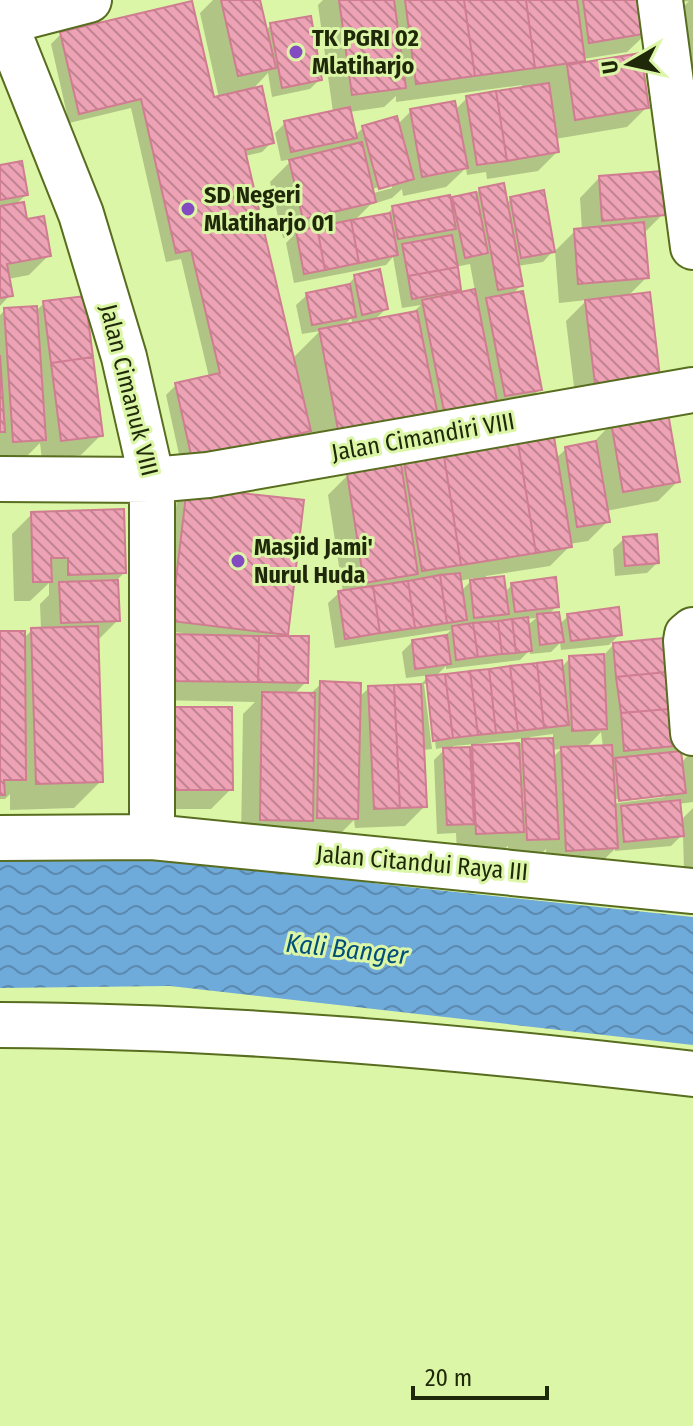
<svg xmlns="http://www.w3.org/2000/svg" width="693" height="1426" font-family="'Fira Sans Condensed',sans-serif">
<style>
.water{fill:url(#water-waves)}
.shadow{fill:#0003;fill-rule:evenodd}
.building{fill:url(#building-back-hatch);stroke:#d07d92;stroke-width:2}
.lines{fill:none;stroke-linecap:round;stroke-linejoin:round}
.minor-casing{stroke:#586d1f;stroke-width:48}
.minor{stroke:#fff;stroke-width:44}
.poi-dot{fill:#844ac1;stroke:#dcf6a7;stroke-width:3}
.labels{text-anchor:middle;stroke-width:6;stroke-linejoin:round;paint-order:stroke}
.poi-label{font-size:24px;font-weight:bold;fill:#1f2808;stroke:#dcf6a7;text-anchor:start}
.street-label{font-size:24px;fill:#1f2808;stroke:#dcf6a7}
.water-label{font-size:26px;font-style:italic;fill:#014e7b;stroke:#dcf6a7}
</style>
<defs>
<pattern id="water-waves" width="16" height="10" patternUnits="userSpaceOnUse" patternTransform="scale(2)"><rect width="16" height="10" fill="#6eaada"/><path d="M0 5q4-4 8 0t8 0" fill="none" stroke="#5a8aaf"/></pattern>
<pattern id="building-back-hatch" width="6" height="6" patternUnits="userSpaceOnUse" patternTransform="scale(2)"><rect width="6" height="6" fill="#eea2b5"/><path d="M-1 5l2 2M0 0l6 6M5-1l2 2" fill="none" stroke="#c08491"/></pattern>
</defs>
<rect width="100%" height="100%" fill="#dcf6a7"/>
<path class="water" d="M 170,855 L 380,884 L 693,917 L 693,1045 L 170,986 L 0,988 L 0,858 Z"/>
<path class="shadow" d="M 213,0 L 258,0 L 265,31 L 271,25 L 320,79 L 310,89 L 272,97 L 268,73 L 251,91 L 272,142 L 262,152 L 245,156 L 292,359 L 320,331 L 302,334 L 296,305 L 307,295 L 345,288 L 355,277 L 386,309 L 373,321 L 411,314 L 421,305 L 402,308 L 393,257 L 386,265 L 294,283 L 286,243 L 294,235 L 283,238 L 270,182 L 293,159 L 281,161 L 275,133 L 285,123 L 333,112 L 318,5 L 323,0 L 641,0 L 647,33 L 627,52 L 583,59 L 583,64 L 647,107 L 627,127 L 555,139 L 557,152 L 538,171 L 487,179 L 486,172 L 467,175 L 466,168 L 446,187 L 403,196 L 402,189 L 392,198 L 370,205 L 353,222 L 385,216 L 393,208 L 449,203 L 453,199 L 475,194 L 480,189 L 506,204 L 511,199 L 553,251 L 543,262 L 517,266 L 521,286 L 511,295 L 540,389 L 520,409 L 313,461 L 308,431 L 298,441 L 182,468 L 166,395 L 176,385 L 209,377 L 181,259 L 166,262 L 131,108 L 69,123 L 51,44 L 61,34 L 212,99 L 219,98 L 200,13 ZM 522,85 L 522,89 L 467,98 L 455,110 L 411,111 L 397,125 L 363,128 L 354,136 L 349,112 L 384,107 L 396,96 L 396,102 ZM 392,183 L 392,188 L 370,194 L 369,190 ZM 470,264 L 475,291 L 452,296 L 459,289 L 455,267 ZM 351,318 L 353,325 L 343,327 Z
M 669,0 L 693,0 L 693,78 L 691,64 L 685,65 L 677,13 L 689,1 L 669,4 Z
M 0,167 L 26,195 L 15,205 L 49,255 L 29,275 L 8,279 L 10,295 L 0,306 Z
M 599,178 L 663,214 L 643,234 L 647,277 L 627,297 L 658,376 L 576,403 L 566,321 L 587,300 L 559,303 L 555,251 L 575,231 L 582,230 L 580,198 Z
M 44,303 L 101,435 L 81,455 L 42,460 L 40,443 L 24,459 L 0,461 L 0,315 L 5,310 L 36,311 Z
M 611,424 L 678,481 L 658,501 L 606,511 L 608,521 L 588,541 L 569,544 L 570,546 L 550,566 L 486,576 L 487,580 L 504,593 L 512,585 L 557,606 L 548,615 L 559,625 L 568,616 L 620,634 L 609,645 L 561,650 L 560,643 L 551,652 L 530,654 L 530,650 L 520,660 L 446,669 L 446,666 L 435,677 L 561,668 L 570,658 L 604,655 L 614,644 L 683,744 L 673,754 L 681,763 L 693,750 L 693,802 L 678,804 L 680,821 L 693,808 L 693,870 L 684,871 L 683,834 L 671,846 L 615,851 L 615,849 L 596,867 L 547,870 L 546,849 L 537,858 L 508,859 L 508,846 L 502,851 L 457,853 L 456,833 L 437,834 L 434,760 L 447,747 L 436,749 L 428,684 L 424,684 L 432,749 L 422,750 L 425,806 L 405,826 L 355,828 L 354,820 L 336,838 L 241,839 L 243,714 L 255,702 L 151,700 L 183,636 L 183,633 L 162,631 L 177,499 L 188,489 L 286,634 L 283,638 L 306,682 L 294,694 L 309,695 L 321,684 L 358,698 L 369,688 L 419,686 L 430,675 L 406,678 L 402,652 L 412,642 L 443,638 L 451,630 L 335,648 L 328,603 L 339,593 L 343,592 L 328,495 L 348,475 L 400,469 L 405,464 L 555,459 L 566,449 L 592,444 ZM 474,578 L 460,592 L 459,581 ZM 536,618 L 527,626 L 526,619 ZM 601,732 L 603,747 L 586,748 ZM 553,734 L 553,740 L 530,740 L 530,737 ZM 526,738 L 518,745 L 476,747 L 476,744 ZM 476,744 L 468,752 L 453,750 L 453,746 ZM 561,749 L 552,758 L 552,750 ZM 665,793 L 665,797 L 610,804 L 609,800 Z
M 32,514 L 124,573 L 116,581 L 118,620 L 98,640 L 101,781 L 74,808 L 10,810 L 10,794 L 5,799 L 0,799 L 0,633 L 23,639 L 32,630 L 41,630 L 40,604 L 49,595 L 49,583 L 30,601 L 14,601 L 12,534 Z
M 624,539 L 657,563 L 647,573 L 615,576 L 613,549 Z
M 175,709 L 231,789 L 211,809 L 156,809 L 156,729 Z"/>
<path class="building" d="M 221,0 L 260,0 L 276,68 L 238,76 Z
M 339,0 L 394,0 L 406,88 L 352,95 Z
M 405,0 L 464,0 L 475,76 L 416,84 Z
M 464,0 L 526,0 L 535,68 L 475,76 Z
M 526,0 L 577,0 L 585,61 L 535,68 Z
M 583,0 L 643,0 L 649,33 L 589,43 Z
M 192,1 L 214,97 L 262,86 L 274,143 L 245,150 L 311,431 L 192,459 L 175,383 L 220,373 L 191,250 L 176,253 L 141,99 L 79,114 L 60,32 Z
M 311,16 L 322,80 L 282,88 L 270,23 Z
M 641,53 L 649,108 L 575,120 L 567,65 Z
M 549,83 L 559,152 L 507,161 L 496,91 Z
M 496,91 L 507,161 L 477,165 L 466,96 Z
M 455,101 L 468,168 L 422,177 L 410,109 Z
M 350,107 L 357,138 L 291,152 L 284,121 Z
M 397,116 L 414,179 L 379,189 L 362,126 Z
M 362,142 L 376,202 L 303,219 L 289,160 Z
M 22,161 L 28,195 L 0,200 L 0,165 Z
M 662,171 L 665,215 L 602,221 L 599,176 Z
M 504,183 L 523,286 L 498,290 L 479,188 Z
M 544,190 L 555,252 L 521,258 L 510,197 Z
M 476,192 L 488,253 L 465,258 L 452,197 Z
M 450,195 L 456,229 L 398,239 L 392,206 Z
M 24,202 L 27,219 L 44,216 L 51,256 L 7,264 L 13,296 L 0,298 L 0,206 Z
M 390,213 L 398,255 L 359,263 L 351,220 Z
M 351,220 L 359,263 L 325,270 L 317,227 Z
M 644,222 L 649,278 L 578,284 L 574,229 Z
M 317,227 L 325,270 L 304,274 L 296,231 Z
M 452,235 L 458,267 L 408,276 L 402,244 Z
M 458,267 L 461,290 L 412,299 L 408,276 Z
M 380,269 L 388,309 L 362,315 L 354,275 Z
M 350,284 L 356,317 L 312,325 L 306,293 Z
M 475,289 L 498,406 L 445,416 L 422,300 Z
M 523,291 L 542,390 L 505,396 L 486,298 Z
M 650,292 L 660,377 L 595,384 L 585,300 Z
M 85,296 L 93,357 L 51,363 L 43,301 Z
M 37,306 L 46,440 L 13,442 L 4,308 Z
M 417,311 L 438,416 L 339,435 L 319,329 Z
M 0,355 L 5,432 L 0,432 Z
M 93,357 L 103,436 L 61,441 L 51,363 Z
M 668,413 L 680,482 L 623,492 L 611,422 Z
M 554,437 L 572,547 L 536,553 L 518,443 Z
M 596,441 L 610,522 L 577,527 L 565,447 Z
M 518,443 L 536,553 L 461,565 L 444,456 Z
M 444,456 L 461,565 L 422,571 L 404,462 Z
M 401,464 L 418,574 L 364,583 L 347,473 Z
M 187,487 L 304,500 L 288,635 L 171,621 Z
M 124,509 L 126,573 L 68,575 L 68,558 L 51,558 L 52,582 L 33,582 L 31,512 Z
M 657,534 L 659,563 L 625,566 L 623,537 Z
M 460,573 L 467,620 L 447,623 L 440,575 Z
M 440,575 L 447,623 L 415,628 L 408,581 Z
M 504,576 L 509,614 L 474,618 L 470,580 Z
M 556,577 L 559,607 L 515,612 L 511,583 Z
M 118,580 L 120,621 L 61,623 L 59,582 Z
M 408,581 L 415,628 L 380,633 L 373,586 Z
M 373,586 L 380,633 L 345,639 L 338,591 Z
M 619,607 L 622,635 L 571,641 L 567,614 Z
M 559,612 L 564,642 L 540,645 L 537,614 Z
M 528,617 L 532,651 L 516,653 L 512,619 Z
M 512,619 L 516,653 L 502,654 L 498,621 Z
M 498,621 L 502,654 L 478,657 L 473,623 Z
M 473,623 L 478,657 L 456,660 L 452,626 Z
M 98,626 L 103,782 L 36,784 L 31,628 Z
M 0,631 L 25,631 L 26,780 L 4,780 L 5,795 L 0,795 Z
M 170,634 L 259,636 L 258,682 L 170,681 Z
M 447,635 L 451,664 L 415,669 L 412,640 Z
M 259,636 L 309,636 L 308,683 L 258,682 Z
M 674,637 L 677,671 L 616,677 L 613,643 Z
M 604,654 L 607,729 L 572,731 L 569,656 Z
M 562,660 L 569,725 L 544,728 L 537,663 Z
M 537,663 L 544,728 L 518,731 L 510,666 Z
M 510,666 L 518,731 L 496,733 L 489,669 Z
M 489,669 L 496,733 L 478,735 L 470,671 Z
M 470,671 L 478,735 L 453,738 L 445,674 Z
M 677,671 L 681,708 L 621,713 L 616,677 Z
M 445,674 L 453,738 L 433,741 L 426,676 Z
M 320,681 L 361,683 L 358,819 L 317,818 Z
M 421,684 L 427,807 L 400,808 L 394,685 Z
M 394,685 L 400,808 L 374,809 L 368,686 Z
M 262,692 L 315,693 L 313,821 L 260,820 Z
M 174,707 L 232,707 L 233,790 L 175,790 Z
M 681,708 L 685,745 L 624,751 L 621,713 Z
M 553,738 L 559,839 L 527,840 L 522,739 Z
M 519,743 L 524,832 L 476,834 L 472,745 Z
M 612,745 L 618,848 L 566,851 L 561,747 Z
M 470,747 L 474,824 L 447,825 L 443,748 Z
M 681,751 L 686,793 L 619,801 L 615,758 Z
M 680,800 L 684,836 L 624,842 L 621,806 Z"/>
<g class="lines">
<defs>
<path id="minor" d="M 660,0 L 693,247
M 0,11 L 81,214 L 124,357 L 152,480 L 152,837
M 4,22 L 89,0
M 0,479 L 152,480 L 208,475 L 693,390
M 693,630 L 687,635 L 686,641 L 693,733
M 0,838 L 152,837 L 693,891
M 0,1025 C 231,1026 463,1047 693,1074"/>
</defs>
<use href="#minor" class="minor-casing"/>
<use href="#minor" class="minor"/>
</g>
<g class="poi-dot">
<circle cx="296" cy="52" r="8"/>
<circle cx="188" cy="209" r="8"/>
<circle cx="238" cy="561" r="8"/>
</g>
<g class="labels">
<g class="poi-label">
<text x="312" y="46">TK PGRI 02<tspan x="312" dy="28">Mlatiharjo</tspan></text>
<text x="204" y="203">SD Negeri<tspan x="204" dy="28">Mlatiharjo 01</tspan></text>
<text x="254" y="555">Masjid Jami'<tspan x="254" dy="28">Nurul Huda</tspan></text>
</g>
<g class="street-label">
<text transform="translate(129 390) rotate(76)" y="8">Jalan Cimanuk VIII</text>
<text transform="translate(423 437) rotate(-10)" y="8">Jalan Cimandiri VIII</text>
<text transform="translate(422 863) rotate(5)" y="8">Jalan Citandui Raya III</text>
</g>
<g class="water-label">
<text transform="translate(347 949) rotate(6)" y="9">Kali Banger</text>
</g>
</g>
<g transform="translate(629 64) rotate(261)" stroke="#dcf6a7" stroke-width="6" paint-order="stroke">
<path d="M0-6L14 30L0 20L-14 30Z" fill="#1f2808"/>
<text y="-12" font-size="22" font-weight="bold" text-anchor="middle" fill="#1f2808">U</text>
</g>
<path d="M413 1386v12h134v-12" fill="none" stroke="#1f2808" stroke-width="4"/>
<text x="425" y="1386" font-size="24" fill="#1f2808" stroke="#dcf6a7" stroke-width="6" paint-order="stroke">20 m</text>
</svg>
